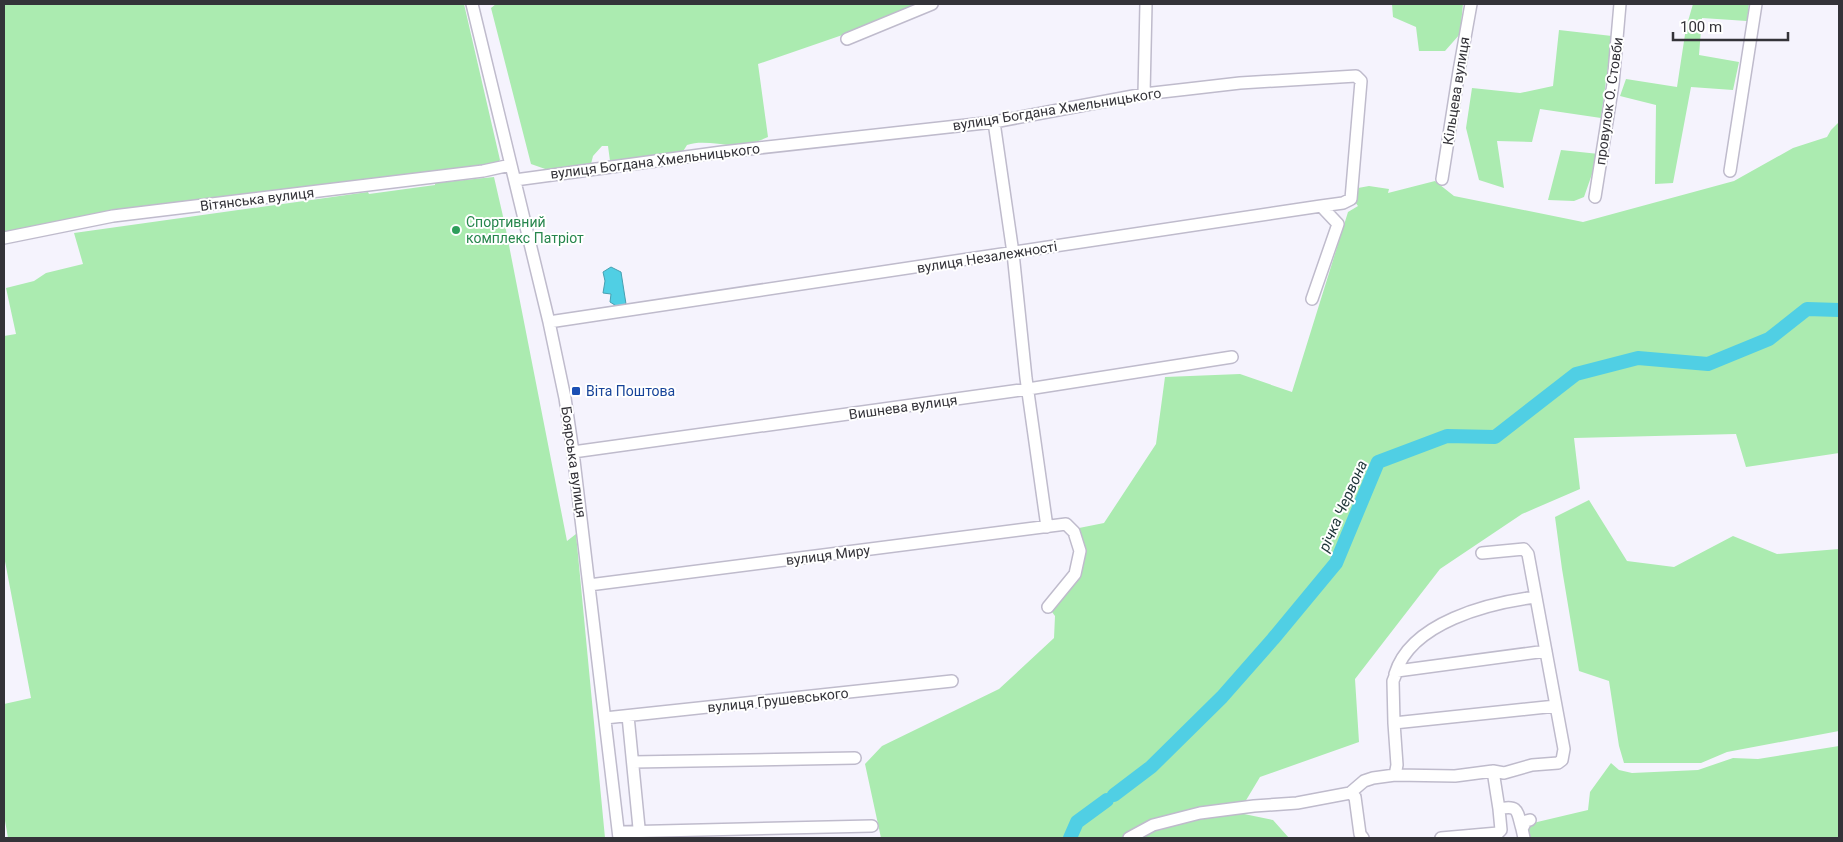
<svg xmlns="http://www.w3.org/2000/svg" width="1843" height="842" font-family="Roboto,sans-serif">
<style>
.green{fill:#abebb0}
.water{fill:#50cfe4;stroke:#48a0b1}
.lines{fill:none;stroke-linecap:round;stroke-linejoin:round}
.river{stroke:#50cfe4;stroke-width:14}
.minor-casing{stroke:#bfbbcc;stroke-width:14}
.minor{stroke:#fff;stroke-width:11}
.leisure-dot{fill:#2e9e5b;stroke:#fff;stroke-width:2}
.transit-dot{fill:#1a4fb4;stroke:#fff;stroke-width:2}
.labels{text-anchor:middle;stroke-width:4;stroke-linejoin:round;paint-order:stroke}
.street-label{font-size:14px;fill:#343339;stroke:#fff}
.leisure-label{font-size:14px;fill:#27864d;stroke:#fff;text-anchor:start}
.transit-label{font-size:14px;fill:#164399;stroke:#fff;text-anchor:start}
.water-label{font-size:15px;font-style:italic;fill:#1e3438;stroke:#fff}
</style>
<rect width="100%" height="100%" fill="#f5f3fd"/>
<path class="green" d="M 4,4 L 464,4 L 500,160 L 486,173 L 268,200 L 51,223 L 4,232 Z
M 496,4 L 917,4 L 854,31 L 758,64 L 768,137 C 757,142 747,145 734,145 C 718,145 702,140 687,145 L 682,153 L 610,161 L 608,146 L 602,146 L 593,156 L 591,164 L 551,171 L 531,164 L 491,8 Z
M 1392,4 L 1463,4 L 1460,34 L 1445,51 L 1419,51 L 1416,27 L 1393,17 Z
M 1693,4 L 1749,4 L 1747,21 L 1702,18 L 1699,55 L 1739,62 L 1733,90 L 1691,87 L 1673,183 L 1655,184 L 1656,105 L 1620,96 L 1626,79 L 1677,87 L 1686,28 Z
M 1559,30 L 1612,36 L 1601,118 L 1540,109 L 1532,142 L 1497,141 L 1504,188 L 1479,180 L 1466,128 L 1472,88 L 1520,93 L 1553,86 Z
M 1839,122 L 1839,453 L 1746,467 L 1736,434 L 1574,438 L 1580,489 L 1522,514 L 1440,569 L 1355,679 L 1359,742 L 1260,777 L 1245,802 L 1244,814 L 1273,820 L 1289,838 L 881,838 L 865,764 L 882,746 L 999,689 L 1054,638 L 1055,616 L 1052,612 L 1081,569 L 1085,550 L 1079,528 L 1104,523 L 1156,444 L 1165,377 L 1240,374 L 1292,392 L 1348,212 L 1358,206 L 1355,202 L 1358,188 L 1369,186 L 1389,189 L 1388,193 L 1435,181 L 1454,196 L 1583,222 L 1734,181 L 1793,148 L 1827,137 L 1831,130 Z
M 1561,150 L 1599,154 L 1584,197 L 1574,201 L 1548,200 Z
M 494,177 L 505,225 L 567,541 L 576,534 L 605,838 L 8,838 L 4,815 L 4,704 L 31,698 L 4,556 L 4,336 L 16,334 L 6,288 L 34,281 L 46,273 L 83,264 L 74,233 L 368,192 L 369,194 L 435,185 L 435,183 Z
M 1589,500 L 1627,561 L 1674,567 L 1733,536 L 1777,554 L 1839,549 L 1839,731 L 1727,752 L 1701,763 L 1624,763 L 1619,746 L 1609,681 L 1579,671 L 1562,569 L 1555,517 Z
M 1839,746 L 1839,838 L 1527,838 L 1525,830 L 1533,823 L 1588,810 L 1590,792 L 1611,763 L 1619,770 L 1632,773 L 1698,770 L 1733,758 L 1758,759 Z"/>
<path class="water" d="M 611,267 L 621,272 L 626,304 L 618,307 L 610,302 L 611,294 L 603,293 L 605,281 L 603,272 Z"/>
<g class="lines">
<path class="river" d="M 1114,795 L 1151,767 L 1222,697 L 1273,639 L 1336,563 L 1378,462 L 1447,436 L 1495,437 L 1576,374 L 1638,358 L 1708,364 L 1769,339 L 1807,309 L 1839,310
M 1070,838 L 1077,822 L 1107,800"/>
<defs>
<path id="minor" d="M 472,4 L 549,322 L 565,398 L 573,452 L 619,838
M 847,39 L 932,4
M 1144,94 L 1146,4
M 994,122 L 1013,253 L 1026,378 L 1047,527
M 1730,171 L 1756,4
M 1442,179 L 1459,71 L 1471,4
M 515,180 L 722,152 L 994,122 L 1144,94 L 1188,89 L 1240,83 L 1356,76 L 1361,81 L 1351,199 L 1343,203 L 1321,206
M 1595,197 L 1613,84 L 1620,4
M 4,238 L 113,216 L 483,171 L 511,165
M 549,322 L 1321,206 L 1338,224 L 1312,299
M 573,452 L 1028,389 L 1232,357
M 589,585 L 1066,524 L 1074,532 L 1080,551 L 1075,574 L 1048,607
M 1395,674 C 1411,622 1489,603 1536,597
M 628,716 L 640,838
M 605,718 L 952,681
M 1394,723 L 1393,681 L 1397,671 L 1546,651
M 633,762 L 855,758
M 1493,771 L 1499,809 C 1519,804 1517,812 1522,829
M 1395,775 L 1397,765 L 1394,723 L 1556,706
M 1350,793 L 1355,797 L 1360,834 L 1363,838
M 619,832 L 872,826
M 1129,838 L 1153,825 L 1200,813 L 1254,806 L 1297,803 L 1350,793 L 1364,781 L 1373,778 L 1395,775 L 1455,776 L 1493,771 L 1504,773 L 1532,765 L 1558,763 L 1562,760 L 1564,749 L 1528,554 L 1524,549 L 1482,553
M 1441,838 L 1498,833 L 1501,830 L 1499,809
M 1524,838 L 1522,829 L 1526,821 L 1530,820"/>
</defs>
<use href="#minor" class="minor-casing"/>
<use href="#minor" class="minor"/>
</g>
<circle class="leisure-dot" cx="456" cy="230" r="5"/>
<rect class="transit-dot" x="571" y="386" width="10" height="10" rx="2.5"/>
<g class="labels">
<g class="street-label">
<text transform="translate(1456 91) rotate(-81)" y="5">Кільцева вулиця</text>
<text transform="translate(1609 101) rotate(-82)" y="5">провулок О. Стовби</text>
<text transform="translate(1057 109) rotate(-9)" y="5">вулиця Богдана Хмельницького</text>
<text transform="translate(655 161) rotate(-7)" y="5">вулиця Богдана Хмельницького</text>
<text transform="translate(257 199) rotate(-7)" y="5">Вітянська вулиця</text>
<text transform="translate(987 257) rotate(-9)" y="5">вулиця Незалежності</text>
<text transform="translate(903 407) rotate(-8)" y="5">Вишнева вулиця</text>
<text transform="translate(574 462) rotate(82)" y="5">Боярська вулиця</text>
<text transform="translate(828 555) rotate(-7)" y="5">вулиця Миру</text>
<text transform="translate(778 700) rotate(-6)" y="5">вулиця Грушевського</text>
</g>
<g class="leisure-label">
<text x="466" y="227">Спортивний<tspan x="466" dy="16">комплекс Патріот</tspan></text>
</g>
<g class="transit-label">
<text x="586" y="396">Віта Поштова</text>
</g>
<g class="water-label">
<text transform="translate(1343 506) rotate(-66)" y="5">річка Червона</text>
</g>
</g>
<rect width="1843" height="842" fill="none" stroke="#343339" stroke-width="10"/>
<path d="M1673 32v8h115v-8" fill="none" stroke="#343339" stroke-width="2.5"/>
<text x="1680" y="32" font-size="15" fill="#343339" stroke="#ffffff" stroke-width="4" paint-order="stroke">100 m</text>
</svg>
